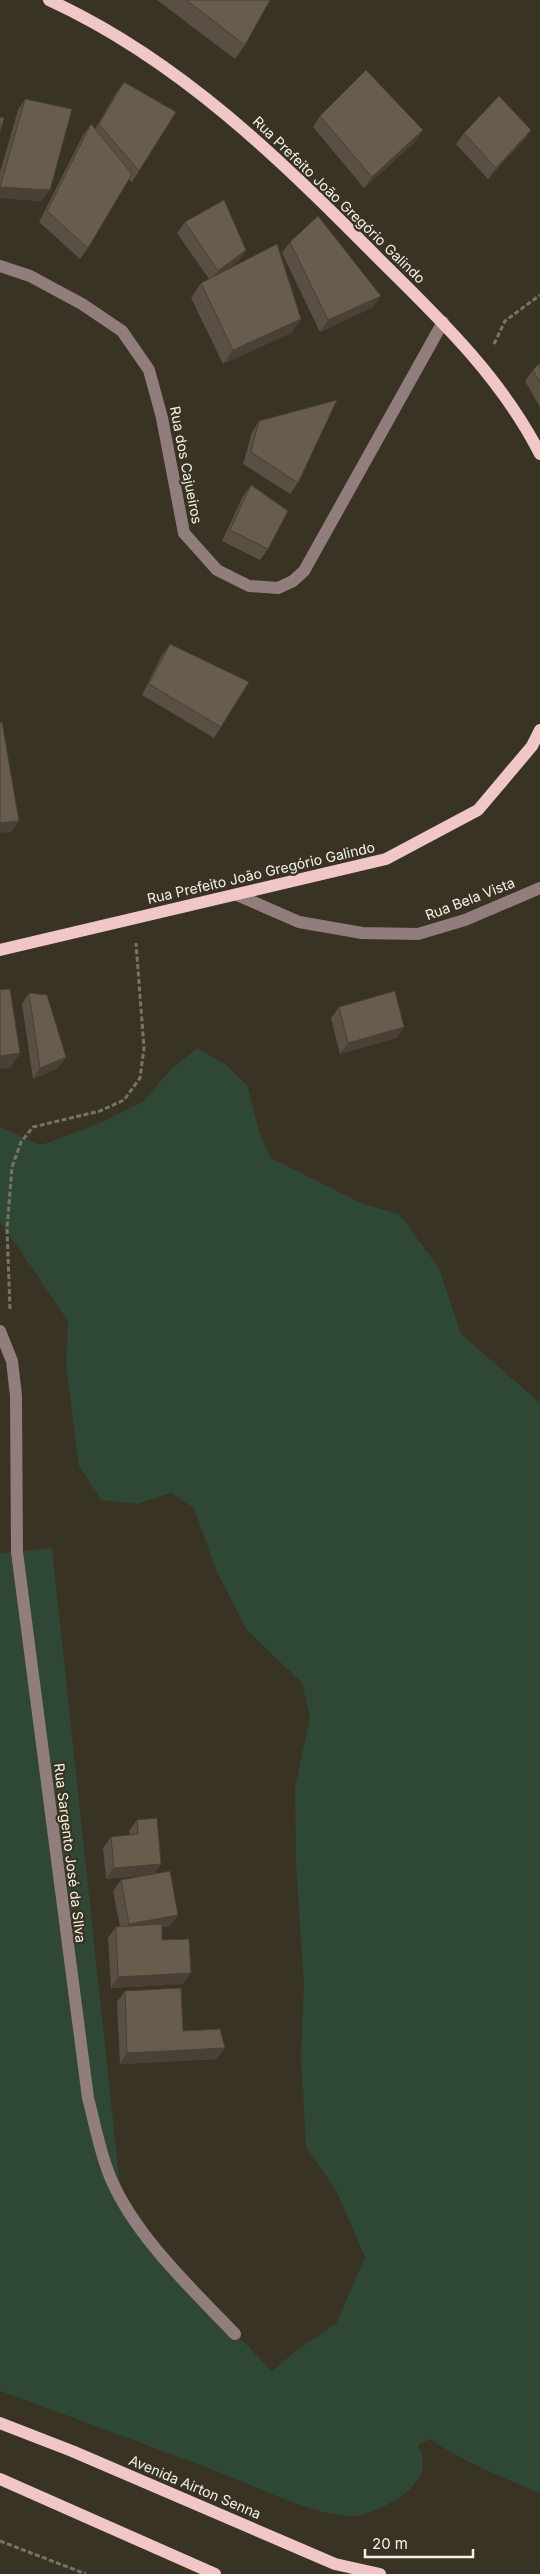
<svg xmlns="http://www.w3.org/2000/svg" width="540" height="2574" font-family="Inter,sans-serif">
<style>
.green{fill:#2f4735}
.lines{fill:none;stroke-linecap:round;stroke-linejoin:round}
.path{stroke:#797365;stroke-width:3;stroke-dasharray:5 2.5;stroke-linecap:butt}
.minor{stroke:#927d7d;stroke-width:12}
.major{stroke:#f0c6c7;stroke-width:12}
.wall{fill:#594f42}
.shaded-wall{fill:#494036}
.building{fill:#685c4d;stroke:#494036}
.labels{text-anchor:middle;stroke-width:4.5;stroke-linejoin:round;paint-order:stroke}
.street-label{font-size:14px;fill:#f6f2e8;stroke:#393323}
</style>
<rect width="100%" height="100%" fill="#393323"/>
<path class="green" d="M 197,1048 L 225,1064 L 247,1085 L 260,1134 L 271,1158 L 363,1204 L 399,1214 L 439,1268 L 461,1334 L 540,1403 L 540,2493 C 503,2478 464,2462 430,2439 L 418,2445 C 427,2465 424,2473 410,2489 C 400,2500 364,2518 349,2516 C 304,2512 265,2490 224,2474 C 149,2446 75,2418 0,2391 L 0,1553 L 52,1548 L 121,2196 L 187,2284 L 272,2371 L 298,2349 L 336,2324 L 365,2257 L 336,2190 L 306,2147 L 301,2058 L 304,1984 L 296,1864 L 295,1787 L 310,1718 L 302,1683 L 246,1629 L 216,1570 L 194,1508 L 171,1493 L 137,1504 L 101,1500 L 79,1466 L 66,1366 L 68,1321 L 0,1221 L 0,1127 L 41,1145 L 96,1125 L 144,1101 L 170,1070 Z"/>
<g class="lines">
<path class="path" d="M 494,344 L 505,321 L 540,295
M 10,1309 L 7,1229 L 12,1167 L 21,1142 L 33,1127 L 100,1111 L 124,1100 L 140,1078 L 144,1048 L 136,943
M 0,2541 L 86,2574"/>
<path class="minor" d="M 0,266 L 30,276 L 82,304 L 122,331 L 149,370 L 162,418 L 184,533 L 217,570 L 249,586 L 278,588 L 293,581 L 304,571 L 443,322
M 237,895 L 299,922 L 362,933 L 418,934 L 465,920 L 540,888
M 0,1331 L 12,1361 L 16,1396 L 17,1552 L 88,2098 C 95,2124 100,2154 111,2179 C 136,2237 192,2289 235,2334"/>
<path class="major" d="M 49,0 C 180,60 282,161 382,262 C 441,320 502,379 540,454
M 0,950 L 386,859 L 478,810 L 532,746 L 540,730
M 0,2423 L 72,2451 L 335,2564 L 380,2574
M 0,2479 L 215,2574"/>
</g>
<path class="wall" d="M 157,0 L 270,0 L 245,45 L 235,59 Z
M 124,82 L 139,171 L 132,182 L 129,179 L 88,248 L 80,259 L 39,222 L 83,135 L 91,124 L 95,129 L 116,93 Z
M 25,99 L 42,201 L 0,198 L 0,172 L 18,110 Z
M 320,116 L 416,141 L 364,188 L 313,127 Z
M 531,130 L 523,141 L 488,179 L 456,144 L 464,133 Z
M 185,222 L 246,250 L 238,261 L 225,271 L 301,319 L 291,333 L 223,364 L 191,298 L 201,283 L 209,279 L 177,233 Z
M 290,242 L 373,307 L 320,332 L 282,253 Z
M 540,363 L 540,407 L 525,381 L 533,370 Z
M 259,421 L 298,483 L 290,494 L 243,464 L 252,432 Z
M 251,485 L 268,549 L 260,560 L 222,541 L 243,496 Z
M 170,644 L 221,727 L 214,738 L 142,695 L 162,655 Z
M 29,993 L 66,1057 L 58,1068 L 33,1079 L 22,1004 Z
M 339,1007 L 404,1027 L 396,1038 L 340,1054 L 331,1018 Z
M 137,1820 L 161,1864 L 154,1874 L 178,1915 L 170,1926 L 162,1927 L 162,1940 L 183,1984 L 111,1988 L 108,1938 L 116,1927 L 120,1926 L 113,1891 L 121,1880 L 145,1875 L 106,1879 L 103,1848 L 111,1837 L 130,1835 L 129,1831 Z
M 125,1991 L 183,2031 L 217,2059 L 120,2064 L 117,2002 Z"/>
<path class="shaded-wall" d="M 423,130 L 416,141 L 364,188 L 372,177 Z
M 531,130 L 523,141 L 488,179 L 496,168 Z
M 0,187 L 50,190 L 42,201 L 0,198 Z
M 246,250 L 238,261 L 210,282 L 218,271 Z
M 381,296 L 373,307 L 320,332 L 328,320 Z
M 301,319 L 291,333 L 223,364 L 233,350 Z
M 19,821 L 11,832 L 0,833 L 0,823 Z
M 404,1027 L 396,1038 L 340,1054 L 348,1043 Z
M 20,1053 L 10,1068 L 0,1069 L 0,1056 Z
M 66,1057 L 58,1068 L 33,1079 L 40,1068 Z
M 161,1864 L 154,1875 L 106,1879 L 114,1868 Z
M 178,1915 L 170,1926 L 121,1935 L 129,1924 Z
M 191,1973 L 183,1984 L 111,1988 L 118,1977 Z
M 225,2048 L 217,2059 L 120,2064 L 127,2053 Z"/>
<path class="building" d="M 186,0 L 270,0 L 245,45 Z
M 366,70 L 423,130 L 372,177 L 320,116 Z
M 124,82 L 176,112 L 139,171 L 99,124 Z
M 499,96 L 531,130 L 496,168 L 464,133 Z
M 25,99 L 72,109 L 50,190 L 0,187 Z
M 0,117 L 4,118 L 0,132 Z
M 91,124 L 132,174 L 88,248 L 47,211 Z
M 224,200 L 246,250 L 218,271 L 185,222 Z
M 318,216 L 381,296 L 328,320 L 290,242 Z
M 277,244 L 301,319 L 233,350 L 201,283 Z
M 540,363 L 540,383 L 533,370 Z
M 337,400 L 298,483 L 251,452 L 259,421 Z
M 251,485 L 288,511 L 268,549 L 230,530 Z
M 170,644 L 249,682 L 221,727 L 149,684 Z
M 2,722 L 19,821 L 0,823 L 0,723 Z
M 10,989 L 20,1053 L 0,1056 L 0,990 Z
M 395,991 L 404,1027 L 348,1043 L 339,1007 Z
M 29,993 L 47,995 L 66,1057 L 40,1068 Z
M 157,1818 L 161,1864 L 114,1868 L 111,1837 L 138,1834 L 137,1820 Z
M 170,1871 L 178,1915 L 129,1924 L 121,1880 Z
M 162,1924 L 162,1940 L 189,1939 L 191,1973 L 118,1977 L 116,1927 Z
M 181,1988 L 183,2031 L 220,2029 L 225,2048 L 127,2053 L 125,1991 Z"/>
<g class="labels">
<g class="street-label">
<text transform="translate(339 200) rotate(44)" y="5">Rua Prefeito João Gregório Galindo</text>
<text transform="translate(186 465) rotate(79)" y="5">Rua dos Cajueiros</text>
<text transform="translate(261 873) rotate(-13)" y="5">Rua Prefeito João Gregório Galindo</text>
<text transform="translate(470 899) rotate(-21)" y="5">Rua Bela Vista</text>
<text transform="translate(70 1853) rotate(83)" y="5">Rua Sargento José da SIlva</text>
<text transform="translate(195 2487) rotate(23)" y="5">Avenida Airton Senna</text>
</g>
</g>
<path d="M365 2549v8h108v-8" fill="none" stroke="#f6f2e8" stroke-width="2.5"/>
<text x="372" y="2549" font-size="15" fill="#f6f2e8" stroke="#393323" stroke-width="4" paint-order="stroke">20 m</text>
</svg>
